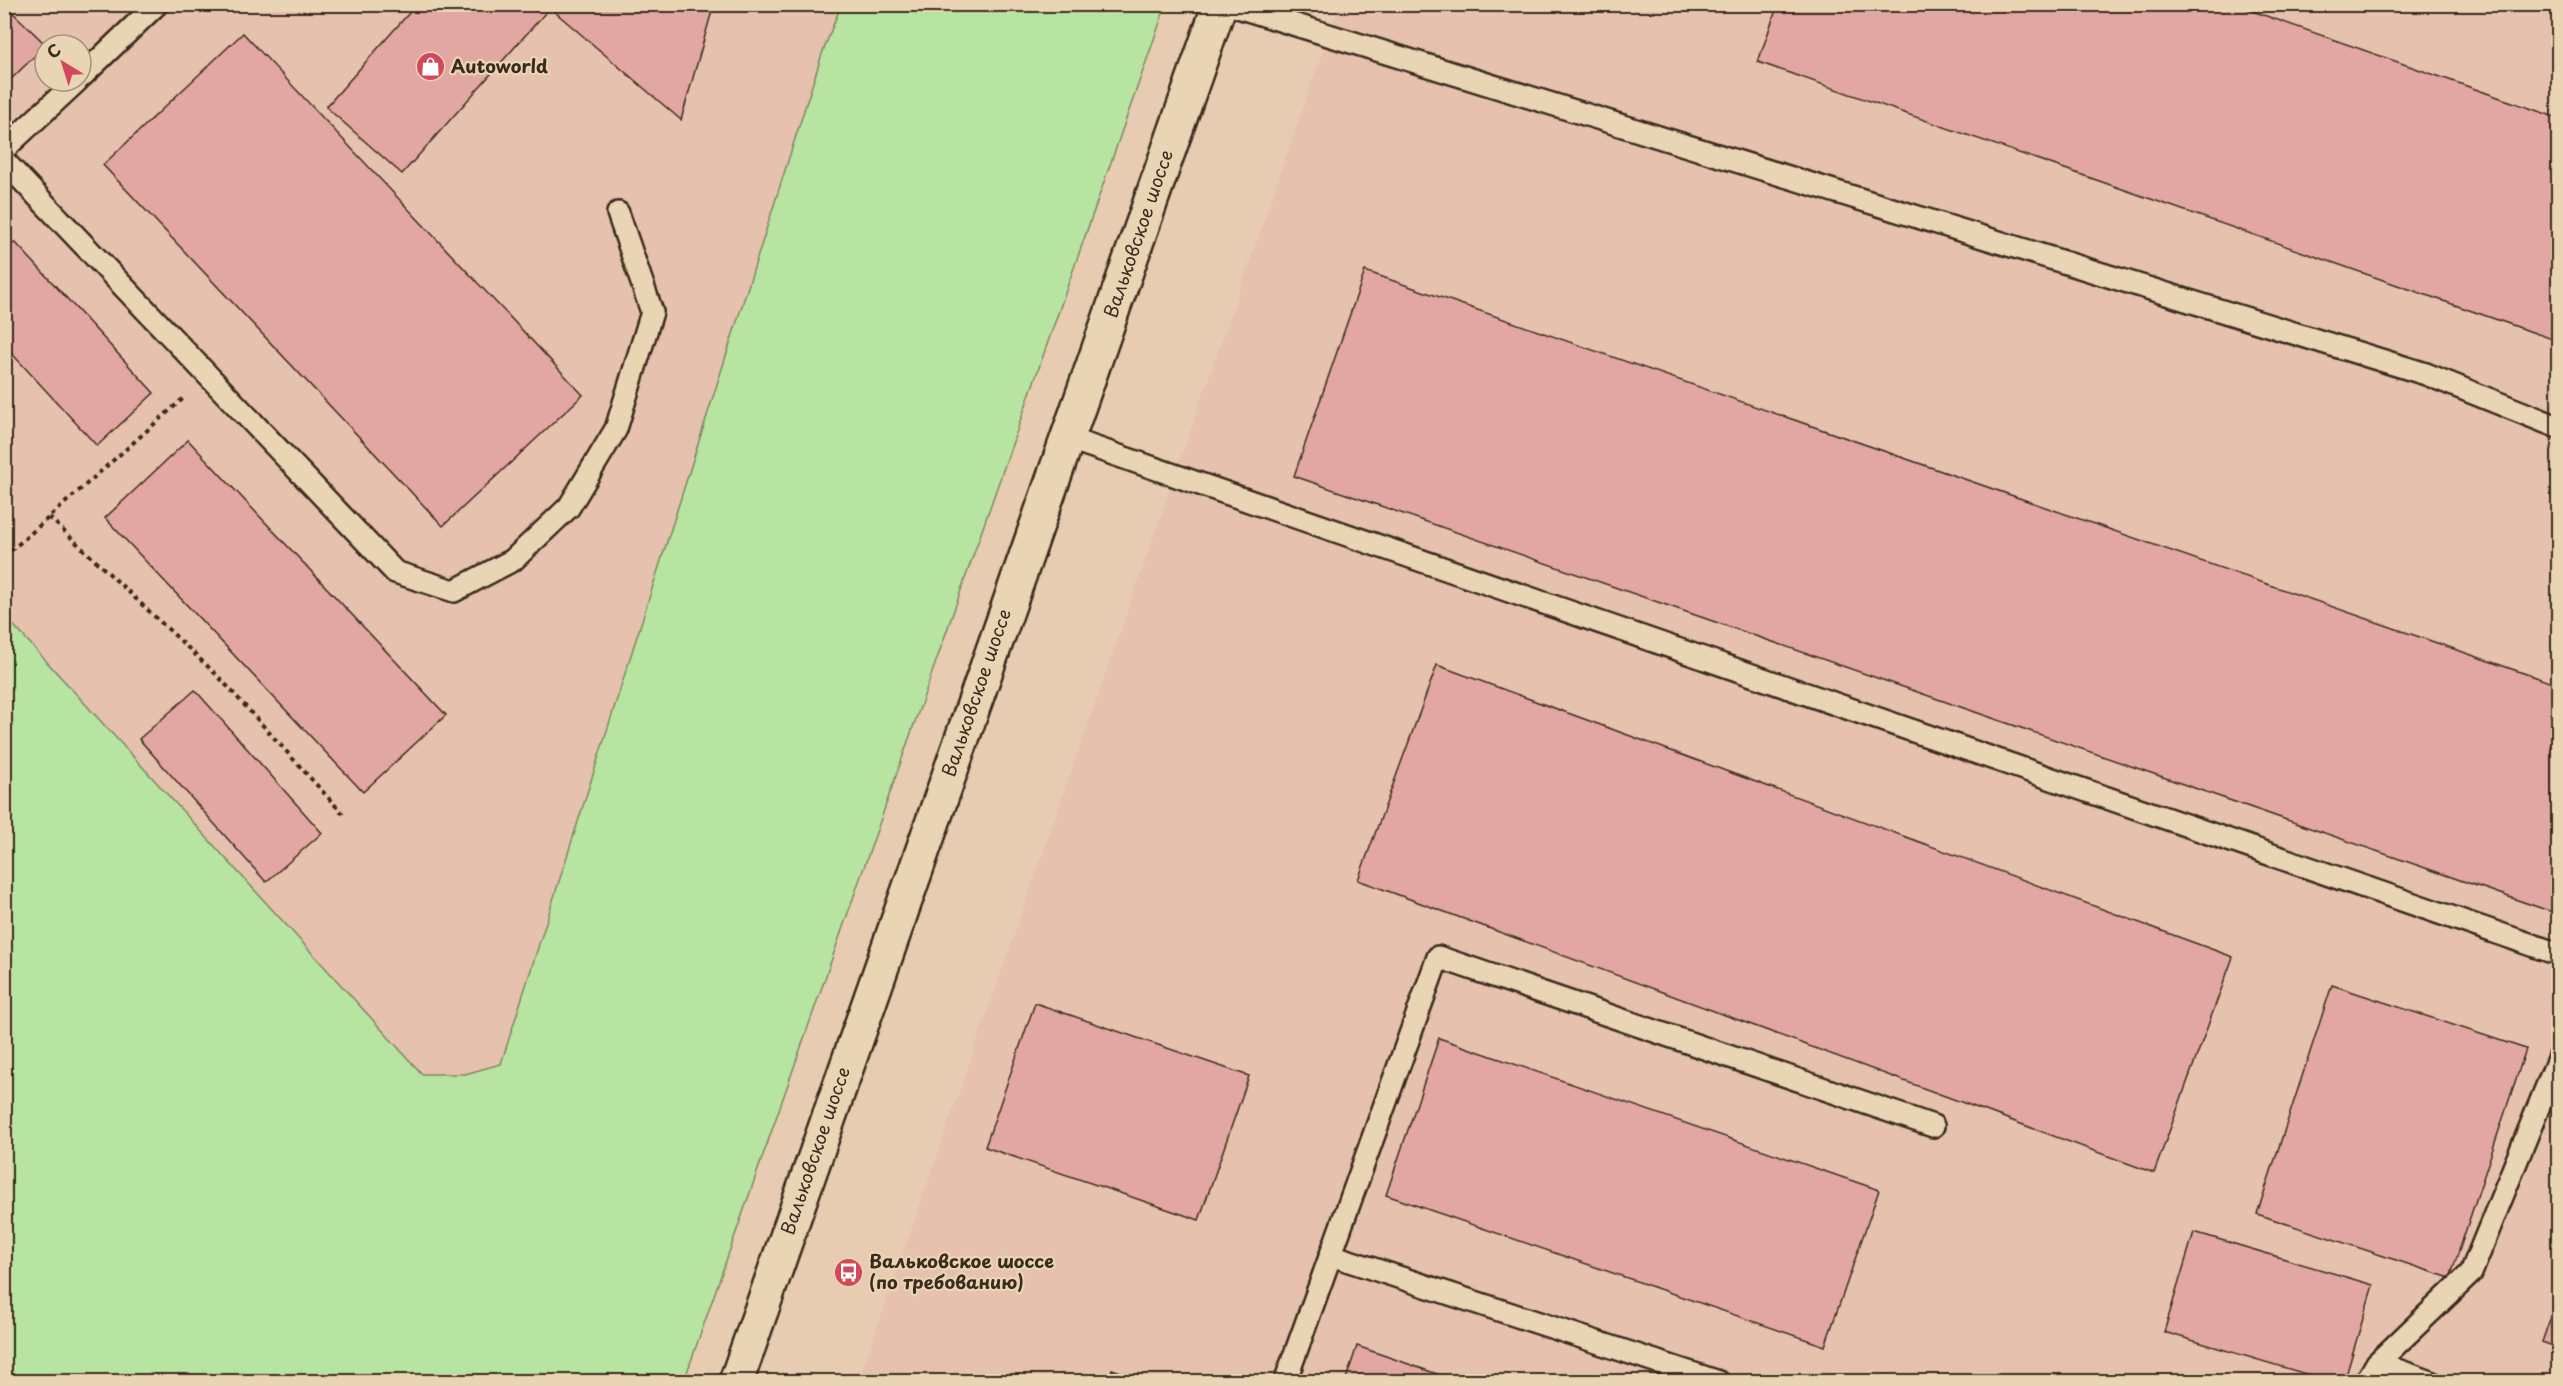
<svg xmlns="http://www.w3.org/2000/svg" width="2563" height="1386" font-family="'Playpen Sans',sans-serif">
<style>
.built{fill:#e6c1ad;fill-rule:evenodd}
.green{fill:#b8e4a1;stroke:#7a8760;stroke-width:1.5}
.building{fill:#e2a7a3;stroke:#3b2a1e;stroke-width:1.5}
.lines{fill:none;stroke-linecap:round;stroke-linejoin:round}
.lane-casing{stroke:#3b2a1e;stroke-width:26}
.secondary-casing{stroke:#3b2a1e;stroke-width:38}
.path{stroke:#3b2a1e;stroke-width:4;stroke-dasharray:4.5 4.5;stroke-linecap:butt}
.lane{stroke:#e9d5b4;stroke-width:21}
.secondary{stroke:#e9d5b4;stroke-width:33}
.labels{text-anchor:middle;stroke-width:4.5;stroke-linejoin:round;paint-order:stroke}
.poi-label{font-size:18px;font-weight:bold;fill:#3b2a1e;stroke:#e9d5b4;text-anchor:start}
.street-label{font-size:18px;fill:#3b2a1e;stroke:#e9d5b4}
</style>
<rect width="100%" height="100%" fill="#e8ccb1"/>
<filter id="ink" filterUnits="userSpaceOnUse"><feTurbulence type="fractalNoise" baseFrequency=".0167" numOctaves="2"/><feDisplacementMap in="SourceGraphic" scale="12" xChannelSelector="R" yChannelSelector="G"/><feConvolveMatrix kernelMatrix="1 2 1 2 8 2 1 2 1" color-interpolation-filters="sRGB"/></filter>
<g filter="url(#ink)">
<path class="built" d="M 4,5 L 942,5 L 521,1193 L 5,667 ZM 45,45 L 81,45 L 81,81 L 45,81 Z
M 1339,5 L 2558,5 L 2558,1381 L 858,1382 Z"/>
<path class="green" d="M 841,5 L 1166,5 L 684,1381 L 5,1381 L 5,616 L 422,1074 L 465,1074 L 501,1064 L 822,54 Z"/>
<path class="building" d="M 4,4 L 46,45 L 4,86 Z
M 417,4 L 540,4 L 547,11 L 402,174 L 326,107 Z
M 550,4 L 714,4 L 681,120 L 548,6 Z
M 1778,4 L 2232,4 L 2558,118 L 2558,341 L 1758,62 Z
M 243,33 L 583,395 L 443,526 L 103,165 Z
M 15,242 L 154,393 L 97,446 L 4,345 L 4,252 Z
M 1365,271 L 2558,685 L 2558,914 L 1294,476 Z
M 188,440 L 446,715 L 363,792 L 105,518 Z
M 1437,665 L 2233,957 L 2154,1173 L 1358,880 Z
M 195,690 L 322,833 L 266,882 L 139,739 Z
M 2332,985 L 2526,1049 L 2450,1278 L 2257,1214 Z
M 1035,1003 L 1249,1076 L 1199,1220 L 985,1147 Z
M 1439,1038 L 1879,1190 L 1825,1346 L 1386,1195 Z
M 2194,1232 L 2373,1285 L 2344,1382 L 2333,1382 L 2164,1332 Z
M 2558,1296 L 2558,1348 L 2542,1342 Z
M 1357,1346 L 1460,1382 L 1345,1382 Z
M 1112,1369 L 1148,1382 L 1108,1382 Z"/>
<g class="lines">
<defs>
<path id="lane" d="M 1228,4 L 2426,374 L 2558,427
M 81,77 L 157,4
M 4,149 L 77,81
M 4,161 L 395,572 L 454,591 L 513,560 L 569,507 L 616,429 L 652,312 L 618,213
M 1067,438 L 2558,954
M 1331,1255 L 1719,1382
M 2377,1363 L 2431,1382
M 1285,1382 L 1438,957 L 1933,1126
M 2366,1382 L 2377,1363 L 2471,1273 L 2558,1059"/>
<path id="secondary" d="M 736,1382 L 1220,4"/>
</defs>
<use href="#lane" class="lane-casing"/>
<use href="#secondary" class="secondary-casing"/>
<path class="path" d="M 49,517 L 218,676 L 343,814
M 4,557 L 186,396"/>
<use href="#lane" class="lane"/>
<use href="#secondary" class="secondary"/>
</g>
</g>
<defs>
<symbol id="shop-disc" viewBox="-11 -11 22 22"><circle r="9.5" fill="#d1495b" stroke="#e9d5b4"/><path d="M-5-2.5h2.3a2.7 3.5 0 0 1 5.4 0H5L5.5 6h-11ZM-1.5-2.5h3a1.5 2.3 0 0 0-3 0Z" fill="#fff"/></symbol>
<symbol id="bus-disc" viewBox="-11 -11 22 22"><circle r="9.5" fill="#d1495b" stroke="#e9d5b4"/><path d="M-5-6H5V4H4V6H2V4H-2V6H-4V4H-5ZM-3.5-4V0h7V-4ZM-3.5 1.2v1.5H-2V1.2ZM2 1.2v1.5H3.5V1.2Z" fill="#fff"/></symbol>
</defs>
<g fill-rule="evenodd">
<use href="#shop-disc" x="414" y="50" width="33" height="33"/>
<use href="#bus-disc" x="832" y="1256" width="33" height="33"/>
</g>
<g class="labels">
<g class="poi-label">
<text x="451" y="73">Autoworld</text>
<text x="869" y="1268">Вальковское шоссе<tspan x="869" dy="21">(по требованию)</tspan></text>
</g>
<g class="street-label">
<text transform="translate(1139 234) rotate(-71)" y="6">Вальковское шоссе</text>
<text transform="translate(977 693) rotate(-71)" y="6">Вальковское шоссе</text>
<text transform="translate(816 1151) rotate(-71)" y="6">Вальковское шоссе</text>
</g>
</g>
<rect width="2563" height="1386" fill="none" stroke="#e9d5b4" stroke-width="24"/>
<rect x="12" y="12" width="2539" height="1362" fill="none" stroke="#3b2a1e" stroke-width="2" filter="url(#ink)"/>
<g transform="translate(63 63) rotate(322)"><circle r="28" fill="#e9d5b4" stroke="#a39178" stroke-width="1.5"/>
<path d="M0-4.5L10 22L0 15L-10 22Z" fill="#d1495b"/>
<text y="-9" font-size="16" font-weight="bold" text-anchor="middle" fill="#3b2a1e">С</text>
</g>
</svg>
